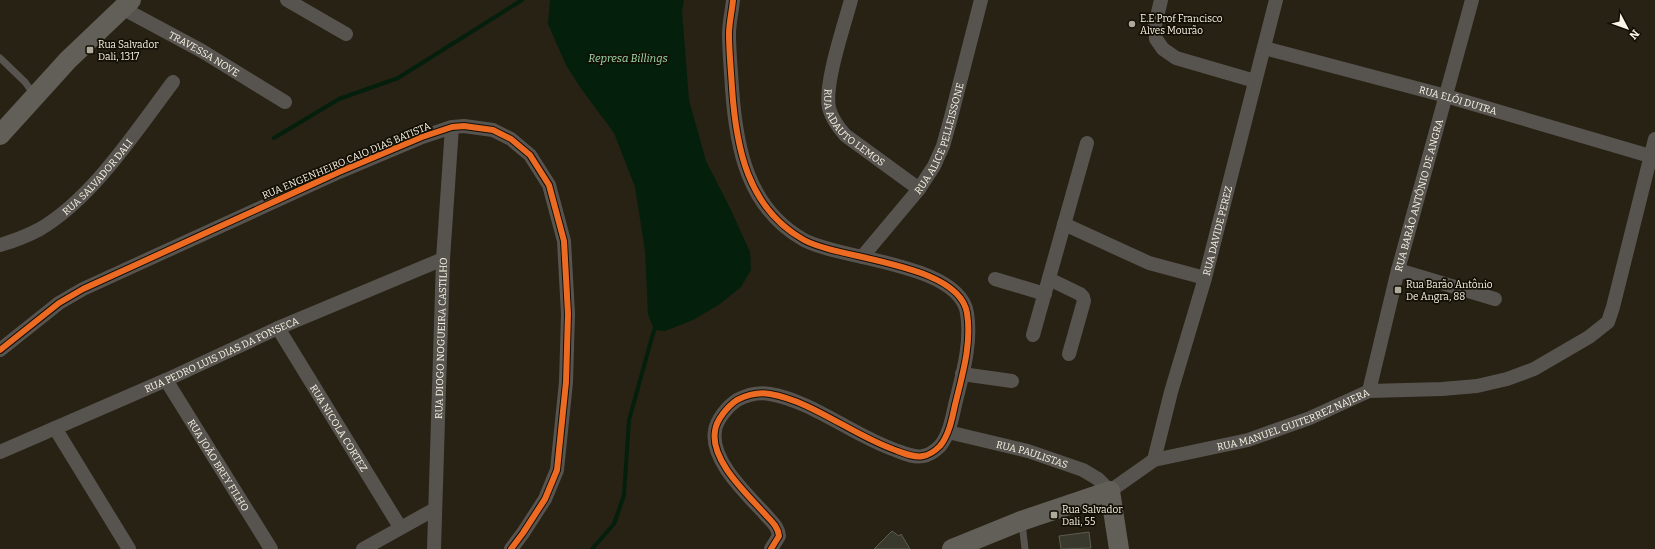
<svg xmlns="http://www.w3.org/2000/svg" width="1655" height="549" font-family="Bitter,serif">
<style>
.water{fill:#051f0d}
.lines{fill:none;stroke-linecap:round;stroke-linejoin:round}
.stream{stroke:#051f0d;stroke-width:4}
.building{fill:#39392d;stroke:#5c5c50}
.lane{stroke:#57534f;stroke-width:7}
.street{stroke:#57534f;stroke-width:14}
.secondary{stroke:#625e58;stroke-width:20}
.cycleway-casing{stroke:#130f05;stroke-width:8}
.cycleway{stroke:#ed6a23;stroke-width:6}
.poi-dot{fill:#b0aa9b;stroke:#130f05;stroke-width:1.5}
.labels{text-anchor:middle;stroke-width:3.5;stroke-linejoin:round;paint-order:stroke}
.poi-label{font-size:10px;fill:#f9f4e4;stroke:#130f05;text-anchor:start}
.street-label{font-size:10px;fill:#f9f4e4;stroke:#130f05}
.water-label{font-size:11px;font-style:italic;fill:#9ddeae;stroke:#130f05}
</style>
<rect width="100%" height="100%" fill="#272214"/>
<path class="water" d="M 550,0 L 684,0 L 682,11 L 689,100 L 706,161 L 730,208 L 750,252 L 751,270 L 741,287 L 720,304 L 693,320 L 665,331 L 654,330 L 648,314 L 645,251 L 635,187 L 614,133 L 582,90 L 566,65 L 548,24 Z"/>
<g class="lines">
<path class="stream" d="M 274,138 L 339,99 L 398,78 L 522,0
M 592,549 L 614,524 L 624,495 L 629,420 L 654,330"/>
</g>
<path class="building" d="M 892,531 L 899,536 L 901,534 L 910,549 L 874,549 Z
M 1089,532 L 1091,548 L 1061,549 L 1059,536 Z"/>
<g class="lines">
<path class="lane" d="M 0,58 L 25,82 L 35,96
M 1022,523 L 1025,549"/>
<g class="street">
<path d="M 287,0 L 346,34"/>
<path d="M 733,0 C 732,11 729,23 729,34 C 729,52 731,70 732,88 C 736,147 747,208 804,240 C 841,260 959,263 967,313 C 972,344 962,376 955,405 C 952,419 949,435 940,446 C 936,450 929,455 923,456 C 914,458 903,453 895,450 C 854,436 812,401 770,394 C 759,392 747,395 737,400 C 728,406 716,420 715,431 C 710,460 746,493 764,513 C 771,521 778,526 779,536 L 771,549"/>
<path id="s1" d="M 851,0 C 844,26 824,84 829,108 C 832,119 838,127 845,135 L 919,189"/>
<path d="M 1161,0 L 1155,25 L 1156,39 L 1163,49 L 1176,58 L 1255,81"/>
<path id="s2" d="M 122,8 L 202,51 L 285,102"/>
<path id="s3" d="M 1264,48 L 1446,96 L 1650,156"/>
<path d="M 1064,224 L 1149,263 L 1205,278"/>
<path id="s4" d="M 0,245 C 14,241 27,236 40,229 C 93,198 136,131 173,82"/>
<path id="s5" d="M 862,257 L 919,189 L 934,166 L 943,146 L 950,121 L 981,0"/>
<path d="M 1398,270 L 1495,299"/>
<path d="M 995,279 L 1045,294"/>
<path d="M 1049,279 L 1080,294 L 1083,297 L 1084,301 L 1069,354"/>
<path id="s6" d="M 278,328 L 400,527"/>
<path d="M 1033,335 L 1087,143"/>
<path d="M 0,350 L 59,303 L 83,289 L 339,172 L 422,137 L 452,127 L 464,126 L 493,130 L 511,139 L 530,155 L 549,185 L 564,241 L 568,314 L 566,382 L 557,470 L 545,499 L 523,533 L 511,549"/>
<path d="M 962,374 L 1012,381"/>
<path id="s7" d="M 166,380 L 271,549"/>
<path id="s8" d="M 1369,391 L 1398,270 L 1472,0"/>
<path d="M 55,428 L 129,549"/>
<path id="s9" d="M 948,432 L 1028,451 L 1083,470 L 1098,479 L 1110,491 L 1154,460 L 1248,440 L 1310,418 L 1369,391 L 1442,389 L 1477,386 L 1507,379 L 1534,369 L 1589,337 L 1608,322 L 1613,307 L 1655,139"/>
<path id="s10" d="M 0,452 L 166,380 L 278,328 L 443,259"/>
<path id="s11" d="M 1154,460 L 1171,392 L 1205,278 L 1276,0"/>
<path d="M 363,549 L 435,509"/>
<path id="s12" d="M 434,549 L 443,259 L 452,127"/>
</g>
<path class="secondary" d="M 0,135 L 68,60 L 131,0
M 952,549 L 1021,521 L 1110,491 L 1119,549"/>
<defs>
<path id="cycleway" d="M 733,0 C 732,11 729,23 729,34 C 729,52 731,70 732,88 C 736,147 747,208 804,240 C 841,260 959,263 967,313 C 972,344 962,376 955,405 C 952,419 949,435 940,446 C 936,450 929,455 923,456 C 914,458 903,453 895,450 C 854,436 812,401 770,394 C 759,392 747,395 737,400 C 728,406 716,420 715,431 C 710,460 746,493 764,513 C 771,521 778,526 779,536 L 771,549
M 0,350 L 59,303 L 83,289 L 339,172 L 422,137 L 452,127 L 464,126 L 493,130 L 511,139 L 530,155 L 549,185 L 564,241 L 568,314 L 566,382 L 557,470 L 545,499 L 523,533 L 511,549"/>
</defs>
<use href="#cycleway" class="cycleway-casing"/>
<use href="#cycleway" class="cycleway"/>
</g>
<g class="poi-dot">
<circle cx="1132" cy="24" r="4"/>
<rect x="86" y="46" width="8" height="8" rx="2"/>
<rect x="1394" y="286" width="8" height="8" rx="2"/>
<rect x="1050" y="511" width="8" height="8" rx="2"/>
</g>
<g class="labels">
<g class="poi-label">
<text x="1140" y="22">E.E Prof Francisco<tspan x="1140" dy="12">Alves Mourão</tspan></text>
<text x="98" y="48">Rua Salvador<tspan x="98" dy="12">Dali, 1317</tspan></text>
<text x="1406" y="288">Rua Barão Antônio<tspan x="1406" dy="12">De Angra, 88</tspan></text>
<text x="1062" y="513">Rua Salvador<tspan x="1062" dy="12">Dali, 55</tspan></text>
</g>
<g class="street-label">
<text dy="4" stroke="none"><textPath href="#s2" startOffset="94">TRAVESSA NOVE</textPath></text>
<text dy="4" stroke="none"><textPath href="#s3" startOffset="201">RUA ELÓI DUTRA</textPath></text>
<text dy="4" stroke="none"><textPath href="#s1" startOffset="141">RUA ADAUTO LEMOS</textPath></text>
<text dy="4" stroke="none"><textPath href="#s5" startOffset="144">RUA ALICE PELLEISSONE</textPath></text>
<text transform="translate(346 160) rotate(-23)" y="4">RUA ENGENHEIRO CAIO DIAS BATISTA</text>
<text dy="4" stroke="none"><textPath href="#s4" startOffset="121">RUA SALVADOR DALI</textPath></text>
<text dy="4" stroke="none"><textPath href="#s8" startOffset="202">RUA BARÃO ANTÔNIO DE ANGRA</textPath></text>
<text dy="4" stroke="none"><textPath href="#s11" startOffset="238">RUA DAVIDE PEREZ</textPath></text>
<text dy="4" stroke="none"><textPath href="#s12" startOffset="211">RUA DIOGO NOGUEIRA CASTILHO</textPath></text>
<text dy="4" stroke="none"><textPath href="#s10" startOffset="242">RUA PEDRO LUIS DIAS DA FONSECA</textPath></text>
<text dy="4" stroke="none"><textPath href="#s9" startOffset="374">RUA MANUEL GUITERREZ NAJERA</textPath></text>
<text dy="4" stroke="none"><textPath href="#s6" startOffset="117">RUA NICOLA CORTEZ</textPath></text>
<text dy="4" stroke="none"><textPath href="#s9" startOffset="87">RUA PAULISTAS</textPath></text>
<text dy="4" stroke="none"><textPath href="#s7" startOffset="100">RUA JOÃO BREY FILHO</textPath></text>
</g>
<g class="water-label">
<text x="628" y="62">Represa Billings</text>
</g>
</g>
<g transform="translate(1627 28) rotate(131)" stroke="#130f05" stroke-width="3" paint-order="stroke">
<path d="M0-3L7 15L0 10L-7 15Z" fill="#f9f4e4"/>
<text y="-6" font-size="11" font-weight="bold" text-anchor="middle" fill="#f9f4e4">N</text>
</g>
</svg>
